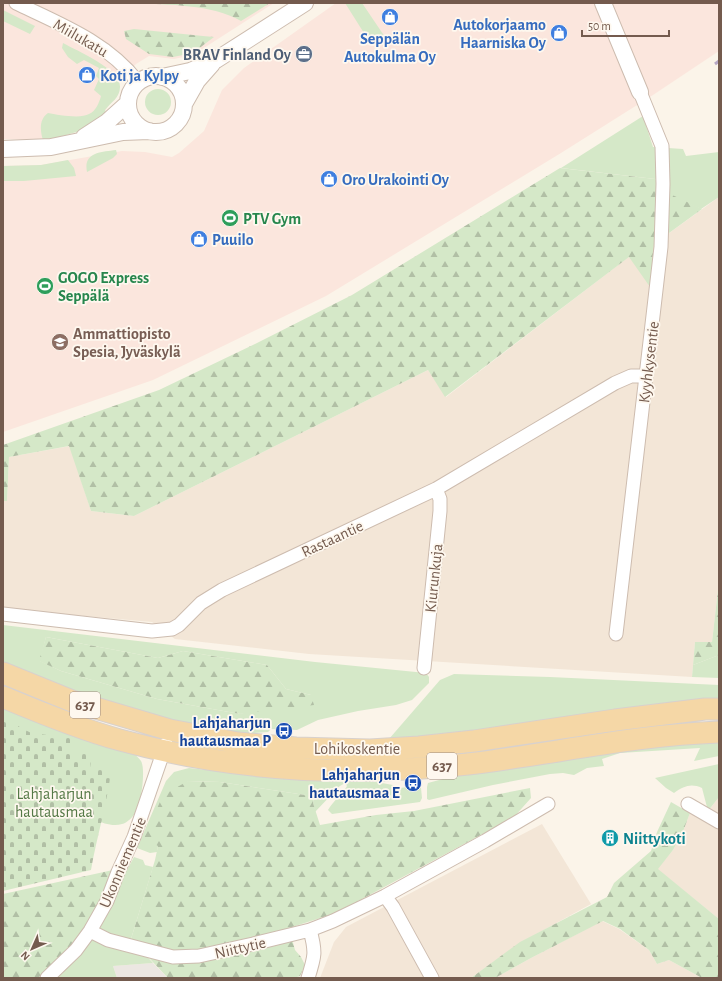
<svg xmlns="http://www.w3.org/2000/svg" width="722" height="981" font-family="'Alegreya Sans',sans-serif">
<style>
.residential{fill:#f3e6d7}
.commercial{fill:#fbe6dd}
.industrial{fill:#ece7e2}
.grass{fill:#d5e8c8;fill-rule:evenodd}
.forest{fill:url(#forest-firs)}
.cemetery{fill:url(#cemetery-stones)}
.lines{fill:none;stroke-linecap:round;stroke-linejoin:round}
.minor-casing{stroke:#cdbcaf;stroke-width:15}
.tertiary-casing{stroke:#cdbcaf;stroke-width:18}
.primary-casing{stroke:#d8d1cd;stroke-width:23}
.minor{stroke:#fff;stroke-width:13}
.tertiary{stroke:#fff;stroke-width:16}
.primary{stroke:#f5d7a6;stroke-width:21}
.rail{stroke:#b7a7c5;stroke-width:3;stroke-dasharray:6 4;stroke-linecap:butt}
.labels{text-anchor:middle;stroke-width:3.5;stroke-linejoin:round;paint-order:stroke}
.shield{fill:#fef8ef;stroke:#9d8a7e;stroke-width:1}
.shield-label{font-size:15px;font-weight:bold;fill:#745b4e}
.shop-label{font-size:16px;font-weight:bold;fill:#366cbe;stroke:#fef8ef;text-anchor:start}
.street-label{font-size:16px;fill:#745b4e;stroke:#fef8ef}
.service-label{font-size:16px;font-weight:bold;fill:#4e5e75;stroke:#fef8ef;text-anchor:end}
.leisure-label{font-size:16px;font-weight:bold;fill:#27864d;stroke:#fef8ef;text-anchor:start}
.education-label{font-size:16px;font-weight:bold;fill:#785e54;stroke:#fef8ef;text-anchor:start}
.transit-label{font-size:16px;font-weight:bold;fill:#164399;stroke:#fef8ef;text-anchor:end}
.park-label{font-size:16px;fill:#557946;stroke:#fef8ef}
.culture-label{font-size:16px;font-weight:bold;fill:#0d838f;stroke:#fef8ef;text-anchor:start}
</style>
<defs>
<pattern id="forest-firs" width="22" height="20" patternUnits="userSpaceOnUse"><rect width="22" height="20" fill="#d5e8c8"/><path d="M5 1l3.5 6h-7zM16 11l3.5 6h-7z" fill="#b1bfa5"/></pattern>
<pattern id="cemetery-stones" width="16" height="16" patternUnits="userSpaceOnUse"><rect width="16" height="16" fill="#d5e8c8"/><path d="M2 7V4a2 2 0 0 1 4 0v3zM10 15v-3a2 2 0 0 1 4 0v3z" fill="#b1bfa5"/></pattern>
</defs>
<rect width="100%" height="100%" fill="#fbf4e9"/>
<path class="residential" d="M 719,197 L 719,581 L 712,642 L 695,642 L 692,677 L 309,654 L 175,639 L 152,622 L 40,612 L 3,607 L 3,501 L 7,501 L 9,457 L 70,446 L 91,511 L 134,516 L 428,370 L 446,397 L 630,256 L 654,244 Z
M 719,797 L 719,919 L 657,869 L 673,850 L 682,834 L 690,813 L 708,811 Z
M 542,824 L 591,904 L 520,943 L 471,978 L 320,978 L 334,942 L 346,927 Z
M 602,921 L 619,929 L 649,950 L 657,964 L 669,960 L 702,978 L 495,978 L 531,958 Z"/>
<path class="commercial" d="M 3,3 L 274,3 L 193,55 L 174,59 L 149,56 L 136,64 L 115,87 L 113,99 L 101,117 L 63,136 L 43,140 L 3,139 Z
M 336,3 L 719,3 L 719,51 L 653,95 L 561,153 L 326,296 L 153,380 L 3,432 L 3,166 L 41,165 L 122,151 L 145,152 L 172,157 L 179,153 L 204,131 L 222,90 L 244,68 Z"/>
<path class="industrial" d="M 153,963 L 168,978 L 117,978 L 113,966 Z"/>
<path class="grass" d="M 345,3 L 362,3 L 385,37 C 379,42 376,45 369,41 Z
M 3,10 L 35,26 L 30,34 L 3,21 Z
M 63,43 C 77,51 121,69 120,87 C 120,98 111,102 105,110 L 107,116 L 86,129 L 63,136 L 43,140 C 40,131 39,119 48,113 C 58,115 81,119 89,114 C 96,111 99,103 101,96 L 94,90 L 99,79 L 96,76 L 99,68 L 84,60 L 77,64 L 68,57 L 62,48 Z
M145 102a13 13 0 1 1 26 0a13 13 0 1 1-26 0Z
M 643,116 L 653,147 L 683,149 L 686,156 L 719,152 L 719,197 L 701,209 L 666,193 L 655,179 L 561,168 Z
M 116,150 L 117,154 L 113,158 L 87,172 C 83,152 101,152 116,150 Z
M 68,160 L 74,168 L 76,176 L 24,181 L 3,181 L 3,166 L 41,165 Z
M 3,625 L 315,662 L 426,673 L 429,677 L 429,683 L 412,700 L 396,705 L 358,711 L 318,720 L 297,730 L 271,729 L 268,732 L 242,734 L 135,713 L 3,665 ZM 46,637 L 158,658 L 183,651 L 267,665 L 286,689 L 311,695 L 240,714 L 157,699 L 61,671 L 40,661 Z
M 719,655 L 719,678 L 692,677 L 693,665 Z
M 454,674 L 550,677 L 719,685 L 719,701 L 621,709 L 477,730 L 461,734 L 389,739 L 440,680 Z
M 3,706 L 133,752 C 135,755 139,758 141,761 C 146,770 141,803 136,812 C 133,817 127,823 122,824 C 113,827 103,823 95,820 L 3,724 Z
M 719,741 L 719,756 L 694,761 L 700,748 L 620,753 L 602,759 L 604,766 L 587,768 L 574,775 L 563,773 L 550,774 L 493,785 L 429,800 L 427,799 L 427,787 L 428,783 L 454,776 L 619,751 Z
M 719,764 L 719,797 L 708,811 L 702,788 C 691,783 684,786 674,793 L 666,788 L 655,778 Z
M 189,768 L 281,778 L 365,780 L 393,785 L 399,788 L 418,786 L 421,788 L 422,798 L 420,802 L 332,814 L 328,810 C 333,801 342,795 347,786 L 345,783 L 340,786 L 334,790 L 335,791 L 315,812 L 313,803 L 316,792 L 305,795 L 220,782 L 188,781 L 158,846 L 157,852 L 150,853 L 137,848 L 166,781 L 174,772 Z
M 134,857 L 143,860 L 145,865 L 153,867 L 131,939 L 153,963 L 113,966 L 117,978 L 38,978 L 58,960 L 113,870 L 127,870 Z"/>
<path class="forest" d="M 135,3 L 270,3 L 241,21 C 212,4 168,5 135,3 Z
M 134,29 L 203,36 L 214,37 L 193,53 L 173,57 L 149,54 L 126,39 L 124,31 Z
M 560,168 L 655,179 L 666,192 L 702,209 L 654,244 L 650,287 L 629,257 L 445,397 L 428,370 L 134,516 L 91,511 L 69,446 L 9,457 L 7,501 L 3,501 L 3,445 L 159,390 L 257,343 L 352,295 Z
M 719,581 L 719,655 L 693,665 L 695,642 L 712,642 Z
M 46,637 L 158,658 L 183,651 L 267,665 L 286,689 L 311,695 L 314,705 L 240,714 L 157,699 L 61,671 L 39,661 Z
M 188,781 L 220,782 L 305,795 L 310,789 L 316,792 L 313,803 L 320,825 L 376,815 L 414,811 L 530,788 L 531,798 L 514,817 L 336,913 L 289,928 L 295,950 L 301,957 L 305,965 L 300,976 L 294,978 L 168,978 L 131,939 L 155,860 L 158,846 L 144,838 L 163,795 Z
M 671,802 L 690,813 L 682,834 L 673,850 L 658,869 L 719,919 L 719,978 L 702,978 L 669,960 L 657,964 L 649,950 L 620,929 L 603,921 L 531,958 L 495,978 L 471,978 L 520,942 L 607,897 L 614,883 L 651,851 L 657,832 Z
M 113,870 C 102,894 91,919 75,940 C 64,954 51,966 38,978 L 3,978 L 3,894 Z"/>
<path class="cemetery" d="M 3,718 L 31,733 L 72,738 L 71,752 L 92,753 L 90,768 L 111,771 C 107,804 97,836 91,870 L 3,891 Z"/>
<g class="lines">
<defs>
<path id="minor" d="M 16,3 C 60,24 107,42 138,82
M 3,614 L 152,631 L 172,629 L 179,625 L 201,603 L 222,590 L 436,489 L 615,383 L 631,376 L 646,376
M 616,634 L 661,247 L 663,184 L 662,146 L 640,92
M 424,668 L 440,511 L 440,499 L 436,489
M 688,804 L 719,822
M 385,896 L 393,907 L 432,978
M 90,931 L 108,940 L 173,957 L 199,956 L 253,944 L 310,930 L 333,921 L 385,896 L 485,841 L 548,804
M 47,978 L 76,950 L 90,931 L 107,901 L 118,872 L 134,837 L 166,744
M 308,978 C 315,956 316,952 310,930"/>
<path id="tertiary" d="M 603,3 L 640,92
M128 104a28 28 0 1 1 56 0a28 28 0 1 1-56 0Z
M 162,77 L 190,71 L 216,60 L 305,3
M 184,104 L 197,81 L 212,64
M 84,137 L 107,122 L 127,104
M 3,149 L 51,147 L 123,132 L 149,131"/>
<path id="primary" d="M 3,673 L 72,701 L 170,730 L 238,743 L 296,748 L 370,750 L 419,747 L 474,741 L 615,720 L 705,709 L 719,709
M 3,697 C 41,713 80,729 120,740 C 233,771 352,777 468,764 C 552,754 635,735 719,732"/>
</defs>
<use href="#minor" class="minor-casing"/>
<use href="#tertiary" class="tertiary-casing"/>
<use href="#primary" class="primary-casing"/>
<use href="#minor" class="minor"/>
<use href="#tertiary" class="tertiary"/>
<use href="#primary" class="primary"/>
<path class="rail" d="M 715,64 L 719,61"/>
</g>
<defs>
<symbol id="shop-disc" viewBox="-11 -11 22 22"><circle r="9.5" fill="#3f7fe0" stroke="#fef8ef"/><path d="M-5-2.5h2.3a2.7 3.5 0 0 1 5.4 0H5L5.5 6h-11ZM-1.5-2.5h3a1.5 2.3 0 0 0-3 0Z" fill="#fff"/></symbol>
<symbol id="office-disc" viewBox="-11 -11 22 22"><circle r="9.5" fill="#5c6f8a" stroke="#fef8ef"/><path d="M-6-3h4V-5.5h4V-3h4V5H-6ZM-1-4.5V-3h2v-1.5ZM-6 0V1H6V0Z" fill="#fff"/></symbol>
<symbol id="stadium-disc" viewBox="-11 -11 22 22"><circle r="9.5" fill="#2e9e5b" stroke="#fef8ef"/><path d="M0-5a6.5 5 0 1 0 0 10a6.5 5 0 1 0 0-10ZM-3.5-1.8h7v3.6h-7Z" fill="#fff"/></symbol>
<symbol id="school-disc" viewBox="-11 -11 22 22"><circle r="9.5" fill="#8d6e63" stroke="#fef8ef"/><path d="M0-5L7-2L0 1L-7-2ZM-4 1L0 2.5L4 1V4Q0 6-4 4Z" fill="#fff"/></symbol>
<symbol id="bus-disc" viewBox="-11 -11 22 22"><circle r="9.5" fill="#1a4fb4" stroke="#fef8ef"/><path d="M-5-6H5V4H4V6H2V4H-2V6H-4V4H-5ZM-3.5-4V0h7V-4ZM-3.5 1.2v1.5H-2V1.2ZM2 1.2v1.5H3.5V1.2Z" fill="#fff"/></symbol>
<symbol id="building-disc" viewBox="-11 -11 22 22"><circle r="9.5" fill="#0f9aa8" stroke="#fef8ef"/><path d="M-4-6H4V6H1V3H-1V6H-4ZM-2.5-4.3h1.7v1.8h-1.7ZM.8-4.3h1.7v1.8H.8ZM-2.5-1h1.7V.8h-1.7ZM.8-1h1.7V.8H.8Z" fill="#fff"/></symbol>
</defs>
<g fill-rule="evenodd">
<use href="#shop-disc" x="380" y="7" width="20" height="20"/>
<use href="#shop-disc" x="549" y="23" width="20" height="20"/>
<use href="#office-disc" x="294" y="44" width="20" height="20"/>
<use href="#shop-disc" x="77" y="65" width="20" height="20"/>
<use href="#shop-disc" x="319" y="169" width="20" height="20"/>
<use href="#stadium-disc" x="220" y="208" width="20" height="20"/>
<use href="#shop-disc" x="189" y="229" width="20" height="20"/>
<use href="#stadium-disc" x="35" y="276" width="20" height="20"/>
<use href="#school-disc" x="50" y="332" width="20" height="20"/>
<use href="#bus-disc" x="274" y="721" width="20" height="20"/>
<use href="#bus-disc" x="403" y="773" width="20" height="20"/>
<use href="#building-disc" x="600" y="828" width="20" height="20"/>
</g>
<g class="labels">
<g class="shield">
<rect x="70" y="692" width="30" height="26" rx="3"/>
<rect x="427" y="753" width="30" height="26" rx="3"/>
</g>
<g class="shield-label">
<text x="85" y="710">637</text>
<text x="442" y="771">637</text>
</g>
<g class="shop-label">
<text x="546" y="30" text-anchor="end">Autokorjaamo<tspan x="546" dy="18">Haarniska Oy</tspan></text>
<text x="390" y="44" text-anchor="middle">Seppälän<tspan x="390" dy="18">Autokulma Oy</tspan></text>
<text x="100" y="81">Koti ja Kylpy</text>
<text x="342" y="185">Oro Urakointi Oy</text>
<text x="212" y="245">Puuilo</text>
</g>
<g class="street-label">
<text transform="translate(81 37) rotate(30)" y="6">Miilukatu</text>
<text transform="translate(648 362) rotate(-83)" y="6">Kyyhkysentie</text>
<text transform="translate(332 538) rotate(-25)" y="6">Rastaantie</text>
<text transform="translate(433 578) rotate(-84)" y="6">Kiurunkuja</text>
<text x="357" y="754">Lohikoskentie</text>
<text transform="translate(122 862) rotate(-67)" y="6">Ukonniementie</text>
<text transform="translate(240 947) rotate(-13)" y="6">Niittytie</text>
</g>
<g class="service-label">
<text x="291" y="60">BRAV Finland Oy</text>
</g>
<g class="leisure-label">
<text x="243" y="224">PTV Gym</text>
<text x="58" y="283">GOGO Express<tspan x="58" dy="18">Seppälä</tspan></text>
</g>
<g class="education-label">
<text x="73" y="339">Ammattiopisto<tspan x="73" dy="18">Spesia, Jyväskylä</tspan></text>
</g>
<g class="transit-label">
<text x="271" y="728">Lahjaharjun<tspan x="271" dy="18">hautausmaa P</tspan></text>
<text x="400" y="780">Lahjaharjun<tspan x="400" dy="18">hautausmaa E</tspan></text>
</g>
<g class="park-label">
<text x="54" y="799">Lahjaharjun<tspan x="54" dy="18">hautausmaa</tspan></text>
</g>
<g class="culture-label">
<text x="623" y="844">Niittykoti</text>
</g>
</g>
<rect width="722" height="981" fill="none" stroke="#745b4e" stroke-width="8"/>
<g transform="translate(32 949) rotate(225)" stroke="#fef8ef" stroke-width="3" paint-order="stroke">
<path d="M0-3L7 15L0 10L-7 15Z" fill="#745b4e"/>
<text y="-6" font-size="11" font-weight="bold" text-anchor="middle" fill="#745b4e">N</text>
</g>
<path d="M582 30v6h87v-6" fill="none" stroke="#745b4e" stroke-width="2"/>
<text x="588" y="30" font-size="12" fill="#745b4e" stroke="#fef8ef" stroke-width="3" paint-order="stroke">50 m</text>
</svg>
